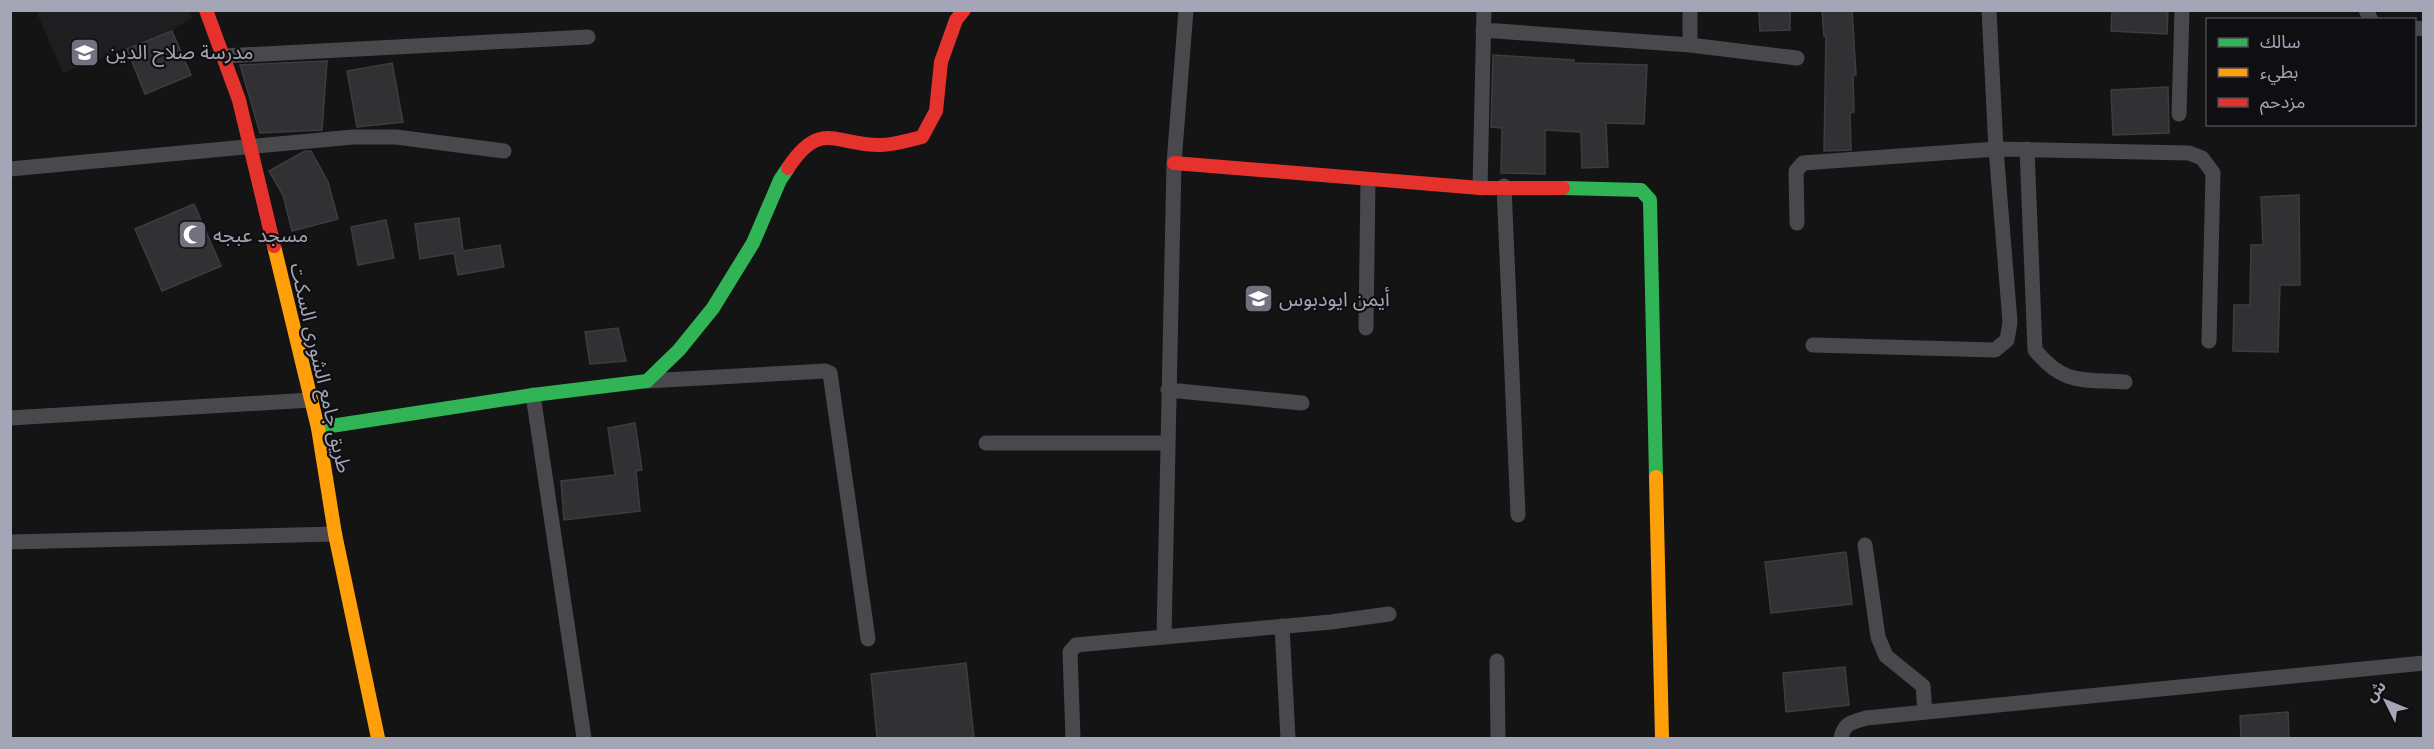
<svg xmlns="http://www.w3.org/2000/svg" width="2434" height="749" font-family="Raleway,'Noto Sans Arabic',sans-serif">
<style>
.built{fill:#1e1e21}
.building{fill:#313033;stroke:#3d3d41;stroke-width:1.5}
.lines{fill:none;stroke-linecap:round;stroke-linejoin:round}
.street{stroke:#49484d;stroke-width:15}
.fast{stroke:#30b455;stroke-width:14}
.slow{stroke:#ff9f0a;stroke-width:14}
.jam{stroke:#e5322d;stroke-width:14}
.labels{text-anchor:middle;stroke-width:4.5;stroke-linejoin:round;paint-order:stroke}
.poi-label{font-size:20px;fill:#a4a5b7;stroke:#0f0e10;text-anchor:start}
.street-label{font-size:20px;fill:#a4a5b7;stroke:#0f0e10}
</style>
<rect width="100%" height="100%" fill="#141414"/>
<path class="built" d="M 189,10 L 192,17 L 172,31 L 63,73 L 36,11 Z"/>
<path class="building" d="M 1759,10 L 1790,10 L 1790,30 L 1760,31 Z
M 1822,10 L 1852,10 L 1856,75 L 1853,75 L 1854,112 L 1850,113 L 1851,150 L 1824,151 L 1826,36 L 1824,36 Z
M 2112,10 L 2168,10 L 2167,34 L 2111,31 Z
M 172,31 L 191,75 L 145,94 L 127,49 Z
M 1493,55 L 1574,60 L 1574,63 L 1647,65 L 1644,124 L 1606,123 L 1608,167 L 1582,168 L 1581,132 L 1545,130 L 1545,174 L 1501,173 L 1502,128 L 1491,127 Z
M 327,61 L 322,130 L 260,133 L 240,65 Z
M 392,63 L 403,122 L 357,127 L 347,71 Z
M 2168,87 L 2169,133 L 2113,135 L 2111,90 Z
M 305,151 L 311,151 L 328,182 L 338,219 L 292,231 L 283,195 L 269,171 Z
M 2299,195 L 2300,285 L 2280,285 L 2278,352 L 2233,351 L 2234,305 L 2250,305 L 2251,245 L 2263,245 L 2261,197 Z
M 194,204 L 221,266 L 162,291 L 135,229 Z
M 459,218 L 463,251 L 500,245 L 504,267 L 458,275 L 454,253 L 420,259 L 415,224 Z
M 386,220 L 394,258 L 358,265 L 351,227 Z
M 618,328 L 626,361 L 590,364 L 585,332 Z
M 635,423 L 642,470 L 636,471 L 640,511 L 564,520 L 561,481 L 615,475 L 608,428 Z
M 1846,552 L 1852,604 L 1771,613 L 1765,562 Z
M 966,663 L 974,738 L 877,738 L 871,674 Z
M 1845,667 L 1849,705 L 1786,712 L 1783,673 Z
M 2288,712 L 2289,738 L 2241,738 L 2240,716 Z"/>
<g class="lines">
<path class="street" d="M 2366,10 L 2371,20
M 2414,28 L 2424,29
M 1483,30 L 1690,45 L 1690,10
M 1690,45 L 1797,58
M 224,56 L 588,37
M 2179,114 L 2182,10
M 2027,149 L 2035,350 C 2064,386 2083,379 2125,382
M 10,169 L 353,137 L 396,137 L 504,151
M 1504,186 L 1518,515
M 1480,188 L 1484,10
M 1797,223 L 1796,171 L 1803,163 L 1996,149 L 2189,153 L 2202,158 L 2213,173 L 2209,341
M 1366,328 L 1368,180
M 1813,345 L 1995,350 L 2007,340 L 2010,322 L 1996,149 L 1989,10
M 647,381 L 825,371 L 830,373 L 868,639
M 1168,390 L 1302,403
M 533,395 L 584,738
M 10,418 L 311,400
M 986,443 L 1167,443
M 10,542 L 335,534
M 1865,545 L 1878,637 L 1886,656 L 1923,686 L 1925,712
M 1282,626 L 1288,738
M 1164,636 L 1174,163 L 1186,10
M 1497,661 L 1498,738
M 1073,738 L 1070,652 L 1076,645 L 1331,622 L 1389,614
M 1841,738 C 1844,723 1852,722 1866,718 L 2424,663"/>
<path class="fast" d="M 1563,188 L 1641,190 L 1650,200 L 1656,477
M 318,428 L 533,395 L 647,381 L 679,350 L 713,308 L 753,243 L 780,180 L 788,168"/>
<path class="slow" d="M 274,246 L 318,428 L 335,534 L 378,738
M 1656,477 L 1662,738"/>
<path class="jam" d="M 206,10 L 239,100 L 274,246
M 1174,163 L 1480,188 L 1563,188
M 788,168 C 821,118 836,146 881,145 C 894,145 909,140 922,137 L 936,111 L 941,62 L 956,20 L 964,10"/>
</g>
<defs>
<symbol id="school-square" viewBox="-11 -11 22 22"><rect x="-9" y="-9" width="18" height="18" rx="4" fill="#72727e" stroke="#0f0e10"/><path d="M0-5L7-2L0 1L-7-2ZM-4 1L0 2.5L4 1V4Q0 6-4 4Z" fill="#fff"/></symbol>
<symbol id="mosque-square" viewBox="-11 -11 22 22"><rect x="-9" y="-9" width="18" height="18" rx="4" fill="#72727e" stroke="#0f0e10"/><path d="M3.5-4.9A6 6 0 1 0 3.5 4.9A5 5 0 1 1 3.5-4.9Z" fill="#fff"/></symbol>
</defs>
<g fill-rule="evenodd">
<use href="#school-square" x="68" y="36" width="33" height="33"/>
<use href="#mosque-square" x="176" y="218" width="33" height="33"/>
<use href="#school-square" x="1242" y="282" width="33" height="33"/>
</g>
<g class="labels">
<g class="poi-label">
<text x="106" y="59">مدرسة صلاح الدين</text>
<text x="213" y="242">مسجد عبجه</text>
<text x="1279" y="306">أيمن ايودبوس</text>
</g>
<g class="street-label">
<text transform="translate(321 368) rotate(77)" y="7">طريق جامع الشورى السكت</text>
</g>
</g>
<rect width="2434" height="749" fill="none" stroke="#a4a5b7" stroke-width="24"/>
<rect x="2206" y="18" width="210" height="108" fill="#0f0e10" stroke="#4b4a53" stroke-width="1.5"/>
<rect x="2218" y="38" width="30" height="9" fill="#30b455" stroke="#4b4a53" stroke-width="1.5"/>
<text x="2260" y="48" font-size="18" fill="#a4a5b7">سالك</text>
<rect x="2218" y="68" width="30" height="9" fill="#ff9f0a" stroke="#4b4a53" stroke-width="1.5"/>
<text x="2260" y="78" font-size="18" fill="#a4a5b7">بطيء</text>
<rect x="2218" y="98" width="30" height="9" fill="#e5322d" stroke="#4b4a53" stroke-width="1.5"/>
<text x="2260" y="108" font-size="18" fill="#a4a5b7">مزدحم</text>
<g transform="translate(2386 701) rotate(313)" stroke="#0f0e10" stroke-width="4.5" paint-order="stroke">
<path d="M0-4.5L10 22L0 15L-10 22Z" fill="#a4a5b7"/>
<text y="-9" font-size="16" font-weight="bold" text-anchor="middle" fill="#a4a5b7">ش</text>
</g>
</svg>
